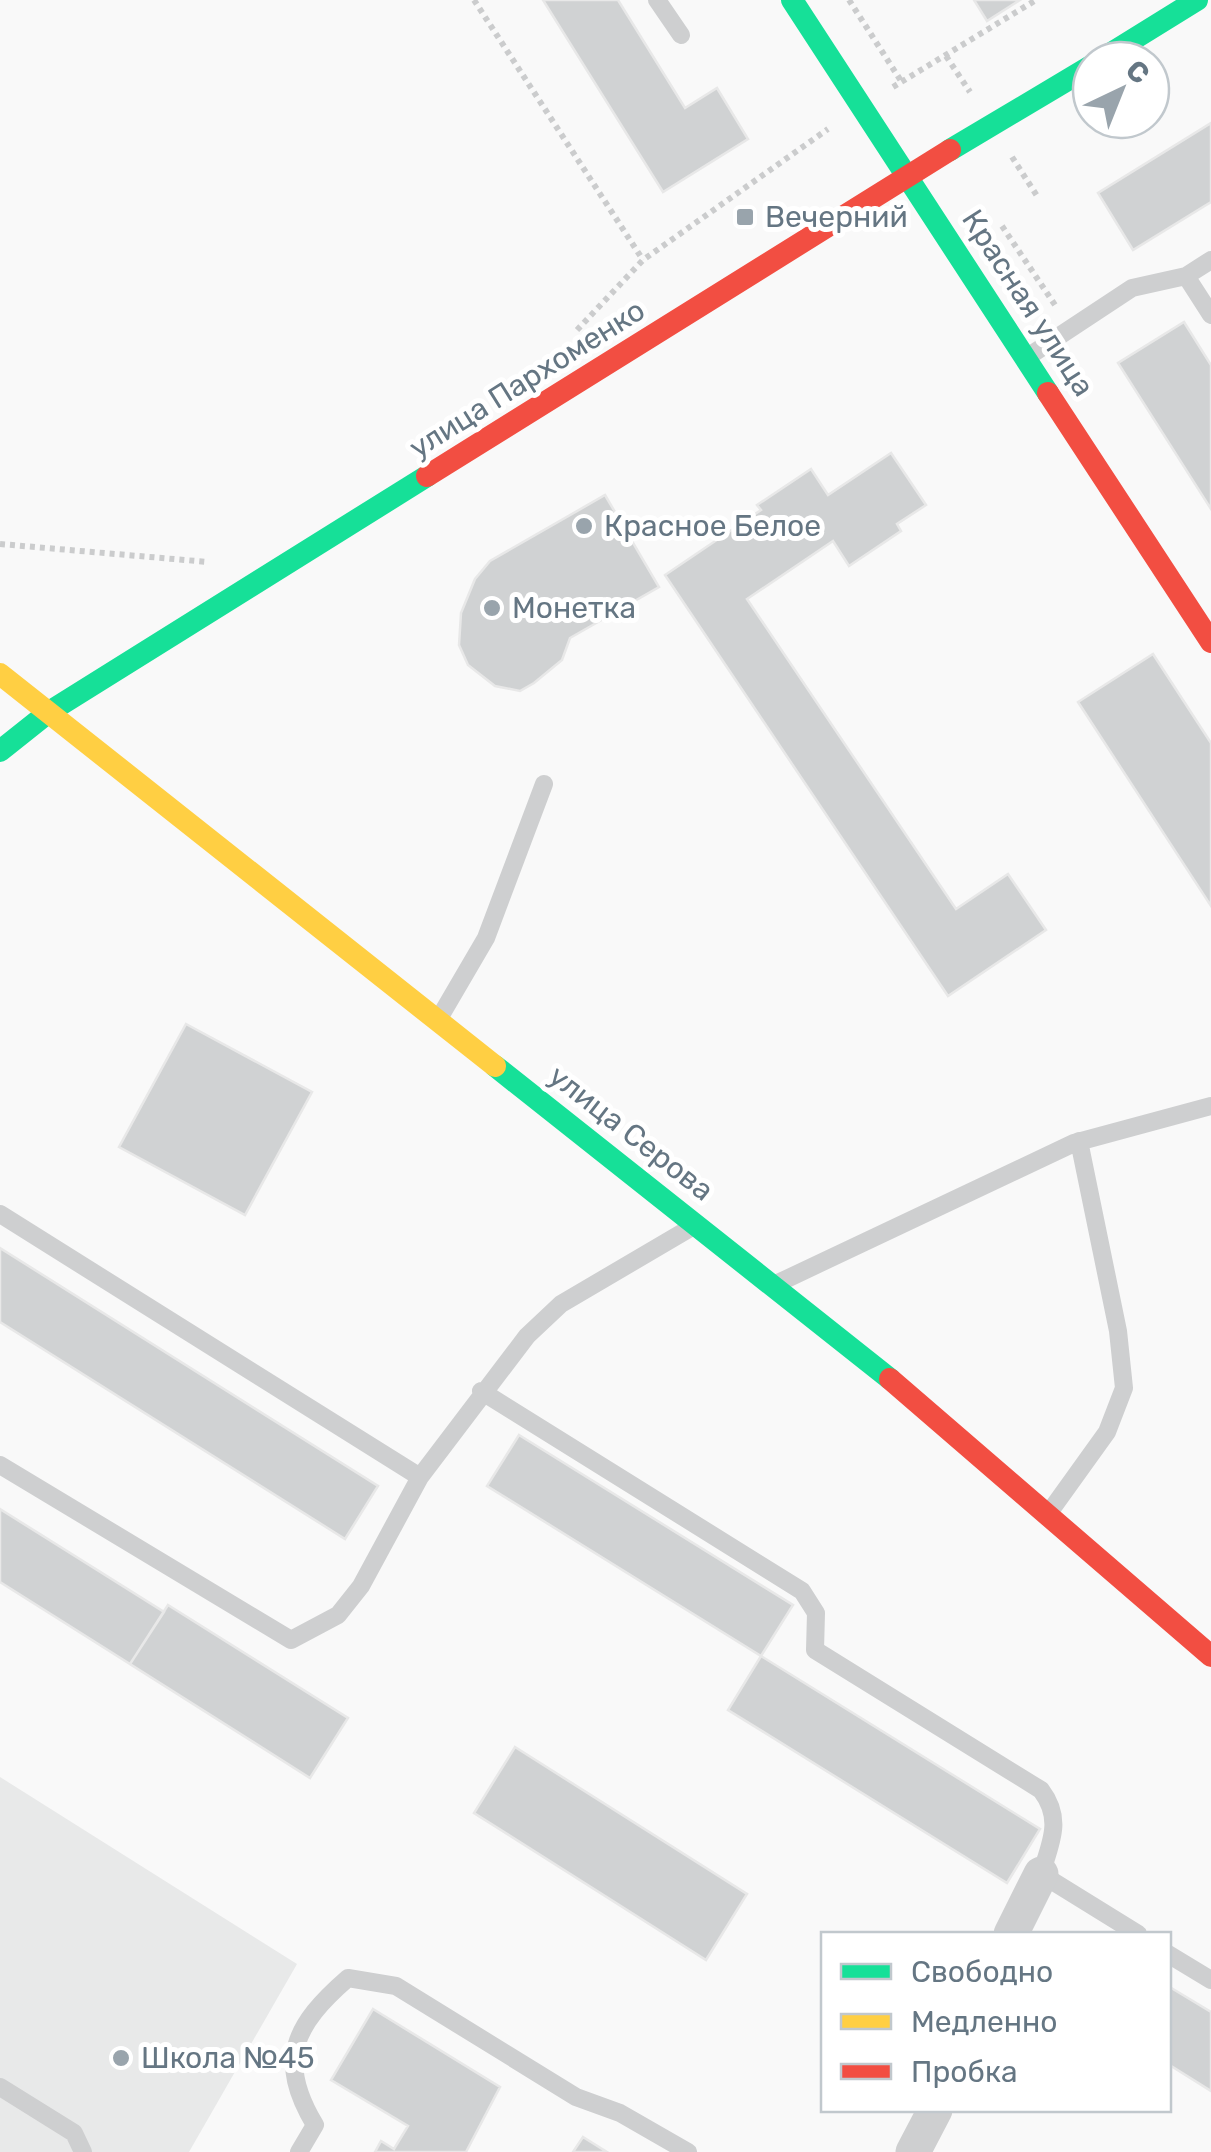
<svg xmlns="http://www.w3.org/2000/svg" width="1211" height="2152" font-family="Rubik,sans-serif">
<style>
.built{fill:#e8e9e9}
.building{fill:#d0d2d3;stroke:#e8e8e8;stroke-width:2.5}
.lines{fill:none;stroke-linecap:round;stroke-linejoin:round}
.path{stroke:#cbcccd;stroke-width:6;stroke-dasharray:5 5;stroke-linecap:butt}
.lane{stroke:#cecfd0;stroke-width:18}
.street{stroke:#cecfd0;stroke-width:35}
.fast{stroke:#16e098;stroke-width:22}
.slow{stroke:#ffcf43;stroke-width:22}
.jam{stroke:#f24e42;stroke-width:22}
.poi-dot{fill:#99a4ac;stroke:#fff;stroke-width:4}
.labels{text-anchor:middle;stroke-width:10;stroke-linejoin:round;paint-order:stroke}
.poi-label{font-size:30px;fill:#657683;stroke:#fff;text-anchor:start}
.street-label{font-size:30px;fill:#657683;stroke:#fff}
</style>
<rect width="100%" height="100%" fill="#f9f9f9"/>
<path class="built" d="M 0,1777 L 297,1964 L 189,2152 L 0,2152 Z"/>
<path class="building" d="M 543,0 L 618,0 L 685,108 L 717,88 L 748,139 L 663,192 Z
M 974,0 L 1020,0 L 987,21 Z
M 1211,123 L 1211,202 L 1133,250 L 1098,193 Z
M 1184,322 L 1211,365 L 1211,509 L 1118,363 Z
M 891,453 L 926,505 L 897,524 L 901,531 L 849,566 L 833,541 L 747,599 L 956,909 L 1008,874 L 1046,930 L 948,996 L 665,575 L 761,510 L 757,505 L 811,469 L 828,495 Z
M 605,495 L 659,587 L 570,638 L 562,660 L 534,683 L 520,691 L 495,686 L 468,665 L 459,645 L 461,613 L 475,579 L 490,561 Z
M 1153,654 L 1211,743 L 1211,906 L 1078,702 Z
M 186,1024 L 312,1092 L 245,1215 L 119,1147 Z
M 0,1248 L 378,1486 L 345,1539 L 0,1322 Z
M 519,1435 L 793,1605 L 761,1656 L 487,1486 Z
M 0,1509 L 164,1612 L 130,1664 L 0,1582 Z
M 168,1605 L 348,1718 L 310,1778 L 130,1664 Z
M 761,1656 L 1040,1829 L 1007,1883 L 728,1710 Z
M 515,1747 L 747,1894 L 706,1960 L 474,1813 Z
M 1168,1986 L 1211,2012 L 1211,2091 L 1168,2064 Z
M 373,2009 L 500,2087 L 466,2152 L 375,2152 L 381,2141 L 394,2149 L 408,2126 L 331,2080 Z
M 583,2137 L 607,2152 L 573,2152 Z"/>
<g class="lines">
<path class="path" d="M 474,0 L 643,260
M 849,0 L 901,81
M 946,56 L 970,92
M 893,87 L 1036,0
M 1012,157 L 1039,199
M 1002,226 L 1057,308
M 577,330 L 643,260 L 828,129
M 0,544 L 208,562"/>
<path class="lane" d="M 657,0 L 681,35
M 1186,276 L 1211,315
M 1029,356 L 1132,288 L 1186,276 L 1211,260
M 441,1015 L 486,938 L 544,784
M 0,1214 L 420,1477
M 778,1283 L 1074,1143 L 1211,1106
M 481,1391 L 802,1591 L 816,1613 L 815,1650 L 1041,1790 C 1063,1819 1051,1842 1041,1874 L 1138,1934
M 0,1465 L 291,1640 L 338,1615 L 361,1586 L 420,1477 L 527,1336 L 561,1304 L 692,1227
M 1051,1510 L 1107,1432 L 1124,1388 L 1118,1331 L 1079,1141
M 1168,1954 L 1211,1980
M 0,2087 L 74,2133 L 83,2152
M 299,2152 L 315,2125 C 276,2060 294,2025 348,1978 L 396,1986 L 576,2097 L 620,2113 L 688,2152"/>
<path class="street" d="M 1011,1934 L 1041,1874
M 913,2152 L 935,2110"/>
<path class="fast" d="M 792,0 L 1048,393
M 1100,60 L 1197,0
M 950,150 L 1091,66
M 0,751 L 49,712 L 427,476
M 495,1066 L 890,1379"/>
<path class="slow" d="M 0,674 L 495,1066"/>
<path class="jam" d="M 1048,393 L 1211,642
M 427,476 L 950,150
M 890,1379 L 1211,1656"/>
</g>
<g class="poi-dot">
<rect x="735" y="207" width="20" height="20" rx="5"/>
<circle cx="584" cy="526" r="10"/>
<circle cx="492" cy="608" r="10"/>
<circle cx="121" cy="2058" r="10"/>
</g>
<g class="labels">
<g class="poi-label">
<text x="765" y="227">Вечерний</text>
<text x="604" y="536">Красное Белое</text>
<text x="512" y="618">Монетка</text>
<text x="141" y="2068">Школа №45</text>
</g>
<g class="street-label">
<text transform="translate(1028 303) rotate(57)" y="10">Красная улица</text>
<text transform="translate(527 379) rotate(-32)" y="10">улица Пархоменко</text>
<text transform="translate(631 1133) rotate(38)" y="10">улица Серова</text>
</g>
</g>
<rect x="821" y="1932" width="350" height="180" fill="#ffffff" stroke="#c1c8cd" stroke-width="2.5"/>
<rect x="841" y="1964" width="50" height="15" fill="#16e098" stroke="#c1c8cd" stroke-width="2.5"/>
<text x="911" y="1982" font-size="30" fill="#657683">Свободно</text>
<rect x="841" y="2014" width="50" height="15" fill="#ffcf43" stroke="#c1c8cd" stroke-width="2.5"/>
<text x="911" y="2032" font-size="30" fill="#657683">Медленно</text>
<rect x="841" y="2064" width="50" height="15" fill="#f24e42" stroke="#c1c8cd" stroke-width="2.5"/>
<text x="911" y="2082" font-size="30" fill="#657683">Пробка</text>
<g transform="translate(1121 90) rotate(43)"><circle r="48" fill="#ffffff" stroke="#c1c8cd" stroke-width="2.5"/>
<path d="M0-8L18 38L0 25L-18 38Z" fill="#99a4ac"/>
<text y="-15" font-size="28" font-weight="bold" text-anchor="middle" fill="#657683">С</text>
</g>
</svg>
